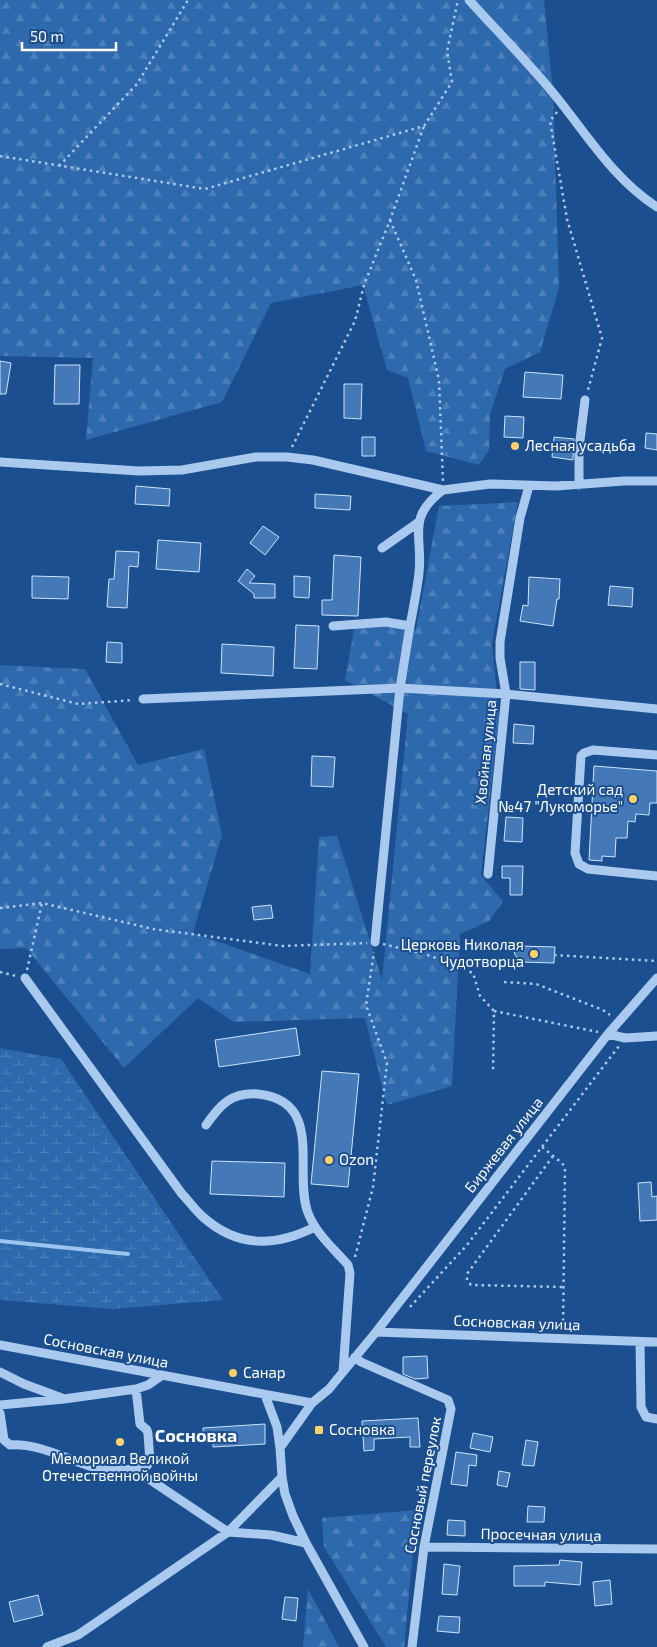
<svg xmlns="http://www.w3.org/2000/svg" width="657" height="1647" font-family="'Exo 2',sans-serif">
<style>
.forest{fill:url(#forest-firs)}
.wetland{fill:url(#wetland-marsh)}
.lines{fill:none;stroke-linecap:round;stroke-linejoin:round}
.stream{stroke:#9cc4f0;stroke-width:4}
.building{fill:#4478b7;stroke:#cfe3fa}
.path{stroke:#a9c9ee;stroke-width:2.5;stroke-dasharray:2.5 4;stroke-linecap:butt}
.minor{stroke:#a9c9ee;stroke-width:9}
.poi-dot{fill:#ffd166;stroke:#1b4f8f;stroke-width:2}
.labels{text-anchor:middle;stroke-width:4;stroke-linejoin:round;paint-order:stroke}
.poi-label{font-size:15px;fill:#fff;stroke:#1b4f8f;text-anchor:start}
.street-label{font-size:15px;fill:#fff;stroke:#1b4f8f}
.quarter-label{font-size:18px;font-weight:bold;fill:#fff;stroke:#1b4f8f}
</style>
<defs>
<pattern id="forest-firs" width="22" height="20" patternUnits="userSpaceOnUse" patternTransform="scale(1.25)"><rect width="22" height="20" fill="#2e69ad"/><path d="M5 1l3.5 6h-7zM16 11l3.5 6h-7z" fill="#4d80b9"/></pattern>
<pattern id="wetland-marsh" width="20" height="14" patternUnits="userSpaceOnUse" patternTransform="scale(1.25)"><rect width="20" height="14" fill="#2e69ad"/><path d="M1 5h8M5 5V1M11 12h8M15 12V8" fill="none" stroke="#4d80b9"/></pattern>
</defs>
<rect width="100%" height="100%" fill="#1b4f8f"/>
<path class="forest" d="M 0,0 L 544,0 L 553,93 L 559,288 L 540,352 L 505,369 L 490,414 L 489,450 L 479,465 L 426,451 L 408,378 L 387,370 L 363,285 L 271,303 L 222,402 L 86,440 L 93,358 L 0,356 Z
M 518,502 L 492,643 L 499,717 L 481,875 L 503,901 L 489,921 L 460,934 L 452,1086 L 387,1105 L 365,1018 L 234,1022 L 198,998 L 124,1068 L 26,948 L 0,949 L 0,665 L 85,669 L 138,765 L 204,749 L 222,835 L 193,933 L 310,974 L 319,837 L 337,836 L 382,980 L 408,714 L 345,680 L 355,624 L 416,629 L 439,506 Z
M 417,1510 L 404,1647 L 386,1647 L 324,1547 L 322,1518 Z
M 308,1589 L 339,1647 L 303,1647 Z"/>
<path class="wetland" d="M 0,1048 L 61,1059 L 223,1300 L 112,1309 L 0,1300 Z"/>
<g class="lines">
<path class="stream" d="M 0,1241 L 128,1254"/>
</g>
<path class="building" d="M 0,361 L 11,363 L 6,394 L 0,394 Z
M 55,365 L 80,365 L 79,404 L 54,404 Z
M 525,372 L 563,375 L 561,399 L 523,397 Z
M 344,384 L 362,384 L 361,419 L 344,418 Z
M 505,416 L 524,417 L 523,438 L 504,437 Z
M 646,433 L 657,434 L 657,450 L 645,448 Z
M 362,437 L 375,437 L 375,456 L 362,456 Z
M 554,437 L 574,439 L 573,460 L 552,457 Z
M 136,486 L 170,489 L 169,506 L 135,504 Z
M 315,494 L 351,496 L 350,510 L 315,508 Z
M 263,526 L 279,537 L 265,555 L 250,543 Z
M 158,540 L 201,543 L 199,572 L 156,569 Z
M 116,551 L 139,552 L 138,567 L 129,566 L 127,608 L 107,607 L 109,579 L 114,579 Z
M 334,555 L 361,557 L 358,616 L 322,615 L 322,600 L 332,600 Z
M 247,569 L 255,576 L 249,583 L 275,584 L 275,598 L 254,598 L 254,594 L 238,581 Z
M 32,576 L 69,577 L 68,599 L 32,598 Z
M 294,576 L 310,577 L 309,598 L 294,597 Z
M 529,577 L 560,579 L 559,599 L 557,599 L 553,626 L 520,621 L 523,605 L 528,606 Z
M 610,586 L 633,588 L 632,607 L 608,605 Z
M 296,625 L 319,626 L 317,669 L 294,668 Z
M 107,642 L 122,643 L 122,663 L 106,662 Z
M 222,644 L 274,647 L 273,676 L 221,673 Z
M 520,662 L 535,662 L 535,690 L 520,689 Z
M 514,724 L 534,726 L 533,744 L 513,743 Z
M 312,756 L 335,757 L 333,787 L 311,786 Z
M 594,766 L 657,771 L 657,803 L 650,803 L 649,815 L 636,814 L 635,822 L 628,821 L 627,838 L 616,838 L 615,857 L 602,856 L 602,861 L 589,860 Z
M 506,817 L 523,818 L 522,842 L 504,841 Z
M 502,866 L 523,866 L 522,895 L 510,895 L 510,878 L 502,878 Z
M 271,905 L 273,918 L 254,920 L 252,907 Z
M 519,946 L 555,947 L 554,963 L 520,962 L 514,953 Z
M 296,1028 L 300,1055 L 219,1067 L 215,1040 Z
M 322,1071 L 359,1074 L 348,1187 L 311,1184 Z
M 212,1161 L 285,1163 L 284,1197 L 210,1194 Z
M 651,1182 L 652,1197 L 657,1196 L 657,1220 L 640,1221 L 638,1183 Z
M 427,1356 L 428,1378 L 415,1379 L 403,1374 L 403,1357 Z
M 418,1418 L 420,1447 L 410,1447 L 410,1437 L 374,1439 L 374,1450 L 364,1451 L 362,1421 Z
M 265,1424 L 265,1444 L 213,1447 L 213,1442 L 203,1442 L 203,1428 Z
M 473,1433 L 493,1437 L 490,1452 L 470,1448 Z
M 526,1440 L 538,1442 L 534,1466 L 522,1465 Z
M 456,1452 L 477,1455 L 476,1466 L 469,1465 L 467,1486 L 451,1484 Z
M 499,1471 L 510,1473 L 507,1487 L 497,1485 Z
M 528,1506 L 545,1507 L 544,1522 L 527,1522 Z
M 448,1520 L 465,1521 L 465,1536 L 447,1535 Z
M 560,1560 L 582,1562 L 580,1585 L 545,1582 L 545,1586 L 514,1586 L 514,1566 L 559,1565 Z
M 444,1564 L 460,1566 L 457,1595 L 442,1594 Z
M 610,1580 L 612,1604 L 595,1606 L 593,1582 Z
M 38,1595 L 43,1615 L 14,1622 L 9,1602 Z
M 285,1597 L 298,1598 L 296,1621 L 282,1619 Z
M 439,1616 L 460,1617 L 459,1633 L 437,1631 Z"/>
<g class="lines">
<path class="path" d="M 557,112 L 550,121 L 567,219 L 602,338 L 588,390
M 0,156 L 205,189 L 424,126 L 452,82 L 447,51 L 458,0
M 59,166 L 137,84 L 188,0
M 390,220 L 416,280 L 439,380 L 443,481
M 292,447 L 355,321 L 364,285 L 390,220 L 424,126
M 0,684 L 78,704 L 134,700
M 0,908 L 42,903 L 153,929 L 283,946 L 367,943
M 383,944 L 431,956 L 473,973 L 480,996 L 494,1011 L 493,1073
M 554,955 L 657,961
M 27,970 L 42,903
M 0,972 L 16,976
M 504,982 L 536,984 L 603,1010 L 610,1015
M 494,1011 L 598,1032
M 542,1147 L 562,1163 L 565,1168 L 563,1330
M 553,1156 L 467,1274 L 467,1280 L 471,1285 L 564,1287
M 355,1257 L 373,1187 L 387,1063 L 366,1005 L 374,952
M 410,1307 L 467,1245 L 619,1046"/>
<path class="minor" d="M 469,0 C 497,31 527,61 554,94 C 586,133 613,179 657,207
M 0,462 L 139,471 L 182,470 L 256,457 L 287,457 L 313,460 L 443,490 L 490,484 L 556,486 L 624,481 L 657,481
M 579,485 L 579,448 L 585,400
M 382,548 L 419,522
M 333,626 L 386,622 L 410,626 C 413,609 417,591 419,573 C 423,535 406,518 443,490
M 143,699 L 400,688 L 506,694 L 657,709
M 657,755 L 593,750 L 584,753 L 581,756 L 575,853 L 579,864 L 588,869 L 657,876
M 488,874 L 506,694 L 500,658 L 500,642 L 520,518 L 529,486
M 375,942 L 400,688 L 410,626
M 25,978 L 182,1194 C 189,1201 195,1210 203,1217 C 238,1248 275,1247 315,1227
M 608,1034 L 625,1038 L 657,1036
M 206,1125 C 220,1105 231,1092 258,1094 C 324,1101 294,1169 307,1210 C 314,1232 334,1249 348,1265 L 350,1273 L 343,1372
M 376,1332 L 657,1342
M 640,1342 L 641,1407 L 646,1417 L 657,1419
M 0,1345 L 312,1403 L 280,1448
M 355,1357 L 361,1362 L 448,1400 L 451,1409 L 424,1547 L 412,1647
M 0,1372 L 24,1384 L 62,1398
M 265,1395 L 277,1427 L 280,1448 L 282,1477 L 285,1494 L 293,1516 L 306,1543 L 364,1647
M 312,1403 L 329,1389 L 376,1332 L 608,1034 L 657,978
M 0,1405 L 64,1399 L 136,1389 L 148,1385 L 161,1376
M 0,1413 L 4,1440 L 10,1445 C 43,1443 72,1463 104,1470 C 117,1472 134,1469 147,1466 L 150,1461 L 148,1434 L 147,1430 L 140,1424 L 136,1389
M 134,1469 L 228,1532 L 271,1535 L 306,1543
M 424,1547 L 657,1549
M 47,1647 L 78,1635 L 228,1532 L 282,1477"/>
</g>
<g class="poi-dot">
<circle cx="515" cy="446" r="5"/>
<circle cx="633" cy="799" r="5"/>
<circle cx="534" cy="954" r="5"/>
<circle cx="329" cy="1160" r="5"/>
<circle cx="233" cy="1373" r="5"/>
<rect x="314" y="1425" width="10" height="10" rx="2.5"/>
<circle cx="120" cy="1442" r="5"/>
</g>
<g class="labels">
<g class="poi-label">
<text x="525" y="451">Лесная усадьба</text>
<text x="623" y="795" text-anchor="end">Детский сад<tspan x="623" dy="17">№47 "Лукоморье"</tspan></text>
<text x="524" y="950" text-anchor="end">Церковь Николая<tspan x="524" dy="17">Чудотворца</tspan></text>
<text x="339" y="1165">Ozon</text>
<text x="243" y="1378">Санар</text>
<text x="329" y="1435">Сосновка</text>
<text x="120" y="1464" text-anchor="middle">Мемориал Великой<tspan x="120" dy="17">Отечественной войны</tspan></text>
</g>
<g class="street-label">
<text transform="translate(486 752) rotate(-84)" y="5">Хвойная улица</text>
<text transform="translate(504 1145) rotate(-52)" y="5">Биржевая улица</text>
<text transform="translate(517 1323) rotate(2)" y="5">Сосновская улица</text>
<text transform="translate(106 1351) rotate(11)" y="5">Сосновская улица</text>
<text transform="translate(423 1485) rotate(-79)" y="5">Сосновый переулок</text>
<text transform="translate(541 1535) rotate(1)" y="5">Просечная улица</text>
</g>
<g class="quarter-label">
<text x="196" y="1442">Сосновка</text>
</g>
</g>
<path d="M22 42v8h94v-8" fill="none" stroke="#ffffff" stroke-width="2.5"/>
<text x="30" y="42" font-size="15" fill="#ffffff" stroke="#1b4f8f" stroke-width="4" paint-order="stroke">50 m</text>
</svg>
